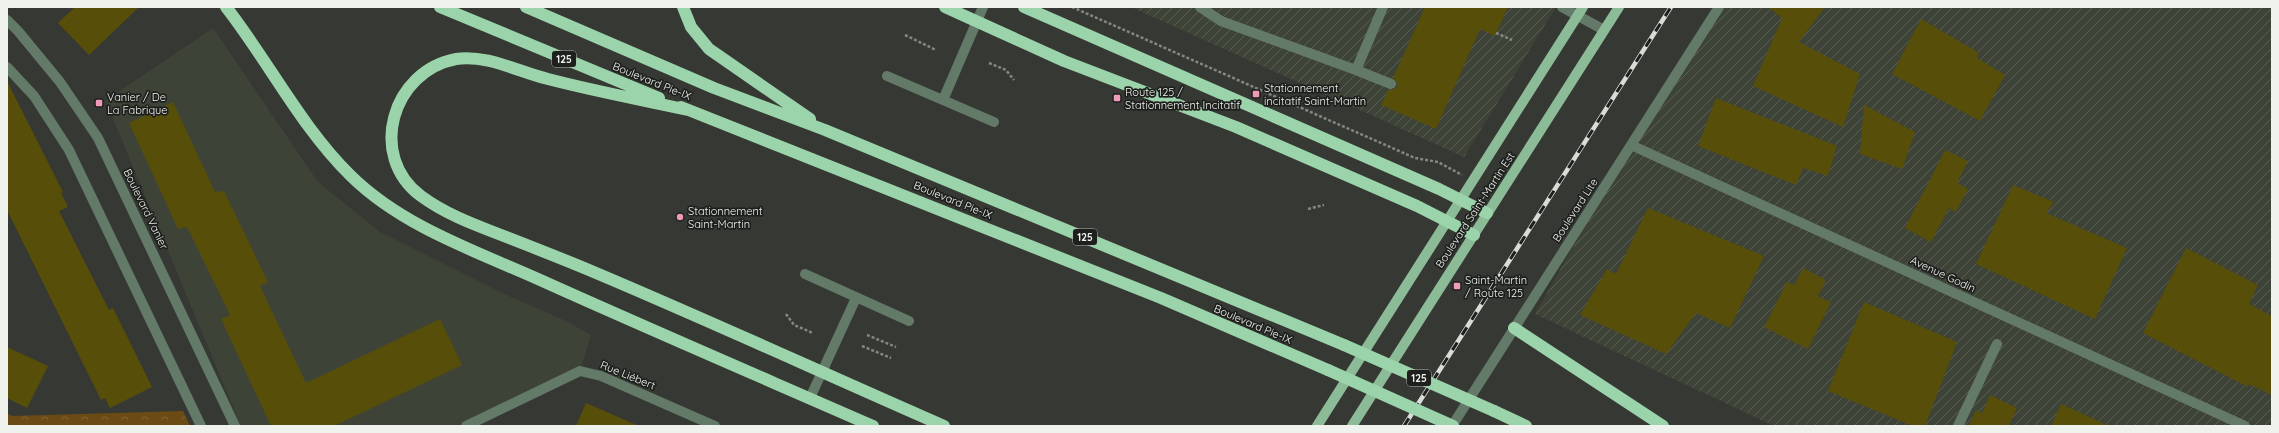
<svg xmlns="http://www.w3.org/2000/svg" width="2279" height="433" font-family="Quicksand,sans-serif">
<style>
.built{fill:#3e4338}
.industrial{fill:url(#industrial-furrows)}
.park{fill:url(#park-crowns)}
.building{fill:#574e09}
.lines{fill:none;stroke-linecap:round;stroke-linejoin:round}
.path{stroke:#848781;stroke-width:2.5;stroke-dasharray:3 2;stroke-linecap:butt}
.minor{stroke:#637a69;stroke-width:10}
.major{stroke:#8cbb98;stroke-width:10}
.highway{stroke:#9bd4aa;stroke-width:12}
.rail-casing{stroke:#dadcd8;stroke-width:4.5}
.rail{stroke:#1e201d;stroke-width:3;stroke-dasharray:9;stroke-linecap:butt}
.highway-bridge{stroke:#9bd4aa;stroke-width:12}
.poi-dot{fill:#ef9ab8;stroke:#1e201d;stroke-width:1.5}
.labels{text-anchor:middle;stroke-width:3.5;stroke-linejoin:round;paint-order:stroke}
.shield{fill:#1e201d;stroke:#b1b3af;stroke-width:1}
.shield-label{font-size:10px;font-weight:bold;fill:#f0f2ee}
.street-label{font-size:11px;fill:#f0f2ee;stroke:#1e201d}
.poi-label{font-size:11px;fill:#f0f2ee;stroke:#1e201d;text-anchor:start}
</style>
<defs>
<pattern id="industrial-furrows" width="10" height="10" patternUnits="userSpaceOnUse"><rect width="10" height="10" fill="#3e4338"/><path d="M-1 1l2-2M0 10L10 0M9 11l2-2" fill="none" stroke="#5a5f55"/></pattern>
<pattern id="park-crowns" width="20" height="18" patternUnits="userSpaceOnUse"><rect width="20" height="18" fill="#6c4a13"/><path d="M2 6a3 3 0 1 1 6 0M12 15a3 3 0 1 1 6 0" fill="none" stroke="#816536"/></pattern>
</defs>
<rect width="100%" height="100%" fill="#363933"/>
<path class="built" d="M 213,28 L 318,182 L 380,232 L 502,293 L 566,321 L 591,335 L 580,371 L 466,426 L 241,426 L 122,140 L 105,101 Z"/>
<path class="industrial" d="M 1131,7 L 1556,7 L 1464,157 Z
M 1719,7 L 2272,7 L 2272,426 L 1774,426 L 1535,314 L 1631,145 Z"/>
<path class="park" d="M 183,411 L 190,426 L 7,426 L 7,414 L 13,416 Z"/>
<path class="building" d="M 75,7 L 139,7 L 89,55 L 58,23 Z
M 1425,7 L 1508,7 L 1495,36 L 1480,29 L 1436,129 L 1381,105 L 1388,90 L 1392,90 L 1397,87 L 1397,83 L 1393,78 Z
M 1768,7 L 1825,7 L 1799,42 L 1860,74 L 1843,127 L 1753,86 L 1782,18 Z
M 1921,19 L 1979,53 L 1977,58 L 2005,75 L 1980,121 L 1892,74 Z
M 7,81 L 63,192 L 61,193 L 68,207 L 59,211 L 109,310 L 113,308 L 152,387 L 110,408 L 105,398 L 101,400 L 7,210 Z
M 1716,98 L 1837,146 L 1828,176 L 1803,168 L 1796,185 L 1698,146 Z
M 173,102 L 215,192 L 224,191 L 268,282 L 260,286 L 306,383 L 440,319 L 462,365 L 334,426 L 271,426 L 221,319 L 230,315 L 187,227 L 178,229 L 129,123 Z
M 1864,105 L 1915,132 L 1902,169 L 1860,154 Z
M 1945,150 L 1968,161 L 1957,183 L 1968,189 L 1956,212 L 1949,208 L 1931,242 L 1905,228 Z
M 2013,185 L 2054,202 L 2046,213 L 2127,248 L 2095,319 L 1976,264 Z
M 1648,208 L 1764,256 L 1730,328 L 1696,313 L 1666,354 L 1580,315 L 1607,269 L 1616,274 Z
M 2186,248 L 2258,285 L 2249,304 L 2272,316 L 2272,395 L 2249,384 L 2248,387 L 2143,333 Z
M 1803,268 L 1826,280 L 1818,296 L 1831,302 L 1808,349 L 1764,327 L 1787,282 L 1794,285 Z
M 1864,302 L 1957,342 L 1925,426 L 1913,426 L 1828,391 Z
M 7,347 L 48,366 L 27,408 L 7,398 Z
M 1990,395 L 2017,408 L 2009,425 L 2011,426 L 1969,426 L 1976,410 L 1982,413 Z
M 586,403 L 639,426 L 576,426 Z
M 2061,404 L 2109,426 L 2051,426 Z"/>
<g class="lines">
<path class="path" d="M 1072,7 L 1415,158 L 1438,162 L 1462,175
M 1496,33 L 1512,40
M 905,35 L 936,50
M 989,63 L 1006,70 L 1014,80
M 1308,209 L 1324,205
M 786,314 L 794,325 L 813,333
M 867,335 L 896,347
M 862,346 L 891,358"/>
<path class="minor" d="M 1200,7 L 1221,21 L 1356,70 L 1383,7
M 1562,7 L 1604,30
M 7,20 L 18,31 L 60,82 L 98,138 L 235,426
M 7,67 L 34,96 L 69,150 L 201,426
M 1356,70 L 1391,84
M 887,76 L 994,122
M 943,100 L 983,7
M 1631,145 L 2245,426
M 805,274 L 909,321
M 810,398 L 856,298
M 466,426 L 580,371 L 601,376 L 715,426
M 1452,426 L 1719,7
M 1958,426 L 1997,344"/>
<path class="major" d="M 1317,426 L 1583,7
M 1352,426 L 1619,7"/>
<path class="highway" d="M 226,7 C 269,62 301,127 351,176 C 402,226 473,250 538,279 C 649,329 761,377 873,426
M 440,7 L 659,98
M 526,7 L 714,88 L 825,130 L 1344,345
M 683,7 L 691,27 L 709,49 L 810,119
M 945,7 L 1064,61 L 1236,127 L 1417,206 L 1474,235
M 1024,7 L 1439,189 L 1487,213
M 681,107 L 1161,298 L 1328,370
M 688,110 C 642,100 594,91 548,79 C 519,72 486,54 456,59 C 392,71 367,156 421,196 C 444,213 470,223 496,233 C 527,245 558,257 589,270 C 708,320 825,374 944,426
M 1514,328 L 1663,426
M 1494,411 L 1526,426"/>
<defs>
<path id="rail" d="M 1404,426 L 1671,7"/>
</defs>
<use href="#rail" class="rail-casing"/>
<use href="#rail" class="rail"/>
<path class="highway-bridge" d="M 1344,345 L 1494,411
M 1328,370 L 1453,426"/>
</g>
<g class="poi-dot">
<rect x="1252" y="90" width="8" height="8" rx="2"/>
<rect x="1113" y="94" width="8" height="8" rx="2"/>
<rect x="95" y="99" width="8" height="8" rx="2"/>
<circle cx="680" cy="217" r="4"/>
<rect x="1453" y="282" width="8" height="8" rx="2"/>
</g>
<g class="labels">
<g class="shield">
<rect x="552" y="51" width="24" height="16" rx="3"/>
<rect x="1073" y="229" width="24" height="16" rx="3"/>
<rect x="1407" y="370" width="24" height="16" rx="3"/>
</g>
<g class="shield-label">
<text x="564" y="63">125</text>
<text x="1085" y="241">125</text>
<text x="1419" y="382">125</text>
</g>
<g class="street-label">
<text transform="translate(652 81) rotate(22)" y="4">Boulevard Pie-IX</text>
<text transform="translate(953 200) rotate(22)" y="4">Boulevard Pie-IX</text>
<text transform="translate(146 209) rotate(64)" y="4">Boulevard Vanier</text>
<text transform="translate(1475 210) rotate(-57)" y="4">Boulevard Saint-Martin Est</text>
<text transform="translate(1575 210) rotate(-57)" y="4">Boulevard Lite</text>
<text transform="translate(1943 274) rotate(25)" y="4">Avenue Godin</text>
<text transform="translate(1253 324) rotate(23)" y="4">Boulevard Pie-IX</text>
<text transform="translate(628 375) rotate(22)" y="4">Rue Liébert</text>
</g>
<g class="poi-label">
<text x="1264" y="92">Stationnement<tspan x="1264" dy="13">incitatif Saint-Martin</tspan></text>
<text x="1125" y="96">Route 125 /<tspan x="1125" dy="13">Stationnement Incitatif</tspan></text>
<text x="107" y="101">Vanier / De<tspan x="107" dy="13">La Fabrique</tspan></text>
<text x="688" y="215">Stationnement<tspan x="688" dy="13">Saint-Martin</tspan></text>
<text x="1465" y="284">Saint-Martin<tspan x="1465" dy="13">/ Route 125</tspan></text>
</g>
</g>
<rect width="2279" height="433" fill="none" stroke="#f0f2ee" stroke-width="16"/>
</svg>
